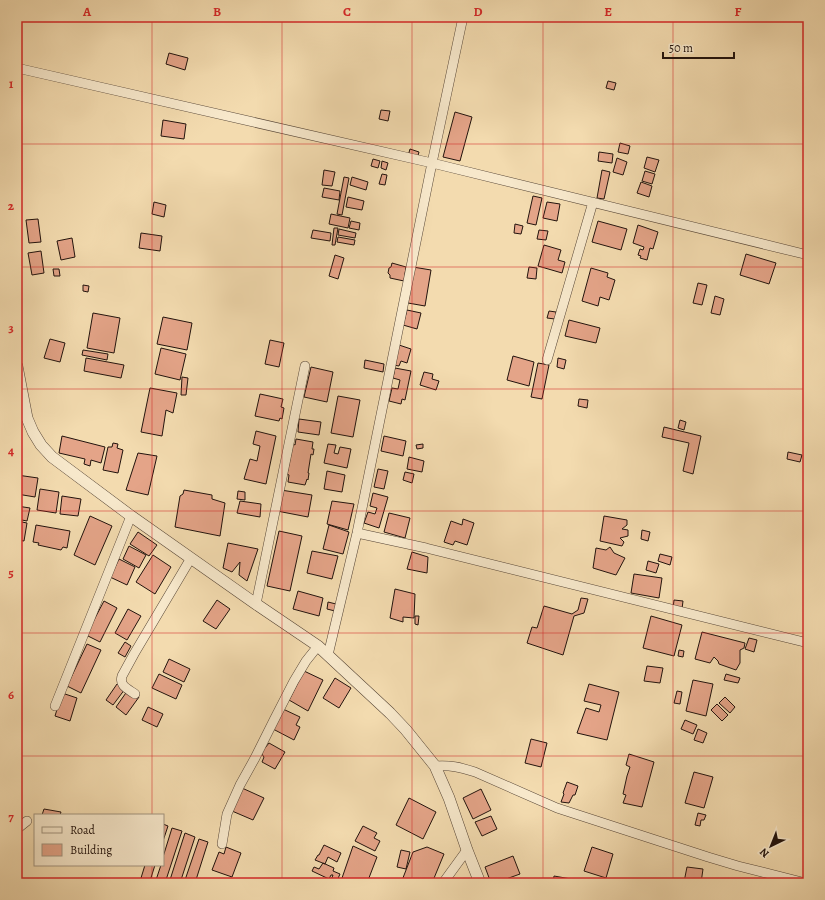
<svg xmlns="http://www.w3.org/2000/svg" width="825" height="900" font-family="Alegreya,serif">
<style>
.building{fill:#e4a488;stroke:#22130d}
.lines{fill:none;stroke-linecap:round;stroke-linejoin:round}
.minor-casing{stroke:#564536;stroke-width:10}
.tertiary-casing{stroke:#564536;stroke-width:12}
.minor{stroke:#f7e8cb;stroke-width:9}
.tertiary{stroke:#f7e8cb;stroke-width:11}
.grid{fill:none;stroke:#d62828;stroke-width:1;stroke-opacity:0.55}
.neatline{fill:none;stroke:#d62828;stroke-width:1.5}
.grid-label{font-size:13px;text-anchor:middle;font-weight:bold;fill:#d62828}
</style>
<rect width="100%" height="100%" fill="#f3dbaf"/>
<filter id="stains"><feTurbulence type="fractalNoise" baseFrequency=".005" numOctaves="4"/><feColorMatrix values="0 0 0 0 .2 0 0 0 0 .09 0 0 0 0 .02 0 0 0 .5 -.17"/></filter>
<radialGradient id="worn" r=".72"><stop offset=".6" stop-color="#630" stop-opacity="0"/><stop offset="1" stop-color="#630" stop-opacity=".3"/></radialGradient>
<path class="building" d="M 169,53 L 188,58 L 185,70 L 166,64 Z
M 608,81 L 616,83 L 614,90 L 606,88 Z
M 381,110 L 390,111 L 388,121 L 379,119 Z
M 455,112 L 472,117 L 460,161 L 443,157 Z
M 163,120 L 186,124 L 184,139 L 161,136 Z
M 620,143 L 630,146 L 628,154 L 618,152 Z
M 410,149 L 419,152 L 417,159 L 408,156 Z
M 599,152 L 613,154 L 612,163 L 598,161 Z
M 647,157 L 659,160 L 655,172 L 644,168 Z
M 617,158 L 627,162 L 623,175 L 613,172 Z
M 373,159 L 380,161 L 378,168 L 371,166 Z
M 382,161 L 388,163 L 386,170 L 381,168 Z
M 324,170 L 335,172 L 332,186 L 322,185 Z
M 602,170 L 610,172 L 604,199 L 597,198 Z
M 645,171 L 655,174 L 652,184 L 642,181 Z
M 382,174 L 387,175 L 385,185 L 379,184 Z
M 344,177 L 349,178 L 342,215 L 337,214 Z
M 352,177 L 368,182 L 366,190 L 350,185 Z
M 641,182 L 652,186 L 649,197 L 637,193 Z
M 324,188 L 340,191 L 339,200 L 322,197 Z
M 533,196 L 542,198 L 536,225 L 527,223 Z
M 348,197 L 364,201 L 362,210 L 346,207 Z
M 154,202 L 166,205 L 164,217 L 152,214 Z
M 547,202 L 560,204 L 557,221 L 543,218 Z
M 331,214 L 350,218 L 348,228 L 329,224 Z
M 38,219 L 41,242 L 29,243 L 26,220 Z
M 351,221 L 360,223 L 359,230 L 349,228 Z
M 598,221 L 627,229 L 621,250 L 592,242 Z
M 515,224 L 523,226 L 521,234 L 514,233 Z
M 638,225 L 658,232 L 653,249 L 650,248 L 647,260 L 640,258 L 641,256 L 638,255 L 640,249 L 643,250 L 644,247 L 633,243 Z
M 334,228 L 338,228 L 335,245 L 332,245 Z
M 339,229 L 356,233 L 355,238 L 338,235 Z
M 313,230 L 331,233 L 330,241 L 311,238 Z
M 539,230 L 548,231 L 546,240 L 537,239 Z
M 141,233 L 162,236 L 160,251 L 139,248 Z
M 338,237 L 355,240 L 354,245 L 337,242 Z
M 72,238 L 75,257 L 61,260 L 57,241 Z
M 544,245 L 561,250 L 558,260 L 565,262 L 562,273 L 538,266 Z
M 41,251 L 44,273 L 32,275 L 28,253 Z
M 746,254 L 776,263 L 769,284 L 740,275 Z
M 335,255 L 344,258 L 338,279 L 329,276 Z
M 392,263 L 406,267 L 404,281 L 390,278 L 390,275 L 388,273 L 389,268 L 391,267 Z
M 413,267 L 431,270 L 425,306 L 408,303 Z
M 529,267 L 537,268 L 536,279 L 527,278 Z
M 591,268 L 608,273 L 607,277 L 615,280 L 609,300 L 600,297 L 598,306 L 582,301 Z
M 53,269 L 59,269 L 60,276 L 54,276 Z
M 698,283 L 707,285 L 702,305 L 693,303 Z
M 83,285 L 89,286 L 88,292 L 83,291 Z
M 715,296 L 724,299 L 720,315 L 711,313 Z
M 407,310 L 421,313 L 417,329 L 403,325 Z
M 549,311 L 556,312 L 555,319 L 547,318 Z
M 93,313 L 120,318 L 114,353 L 87,348 Z
M 163,317 L 192,323 L 187,350 L 157,344 Z
M 569,320 L 600,328 L 596,343 L 565,336 Z
M 50,339 L 65,343 L 60,362 L 44,358 Z
M 270,340 L 284,343 L 279,367 L 265,364 Z
M 399,345 L 411,349 L 407,363 L 401,361 L 399,366 L 393,365 Z
M 161,348 L 186,354 L 180,380 L 155,374 Z
M 83,350 L 108,354 L 107,360 L 82,355 Z
M 513,356 L 534,362 L 529,386 L 507,380 Z
M 86,358 L 124,365 L 121,378 L 84,371 Z
M 558,358 L 566,360 L 564,369 L 557,367 Z
M 365,360 L 384,364 L 383,372 L 364,368 Z
M 538,363 L 549,365 L 542,399 L 531,397 Z
M 311,367 L 333,372 L 327,402 L 304,397 Z
M 395,368 L 411,371 L 405,400 L 402,399 L 401,404 L 389,401 L 392,388 L 398,389 L 400,380 L 393,378 Z
M 424,372 L 433,374 L 432,379 L 439,381 L 436,390 L 420,385 Z
M 182,377 L 188,378 L 186,395 L 181,395 Z
M 150,388 L 177,393 L 173,413 L 166,410 L 162,436 L 141,432 Z
M 260,394 L 283,399 L 281,407 L 284,408 L 282,419 L 280,418 L 279,421 L 255,416 Z
M 338,396 L 360,400 L 353,437 L 331,433 Z
M 579,399 L 588,400 L 587,408 L 578,406 Z
M 299,419 L 321,422 L 319,435 L 298,432 Z
M 680,420 L 686,422 L 684,430 L 678,428 Z
M 664,427 L 701,436 L 693,474 L 683,471 L 689,443 L 662,437 Z
M 256,431 L 276,436 L 266,484 L 244,479 L 250,459 L 257,461 L 260,446 L 253,444 Z
M 62,436 L 105,447 L 101,463 L 91,460 L 90,466 L 84,464 L 85,459 L 59,453 Z
M 384,436 L 406,441 L 403,456 L 381,451 Z
M 296,439 L 313,442 L 312,449 L 314,449 L 313,455 L 311,454 L 308,473 L 309,473 L 308,480 L 307,479 L 305,485 L 288,482 L 289,475 L 287,474 L 293,444 L 295,445 Z
M 113,443 L 118,444 L 117,448 L 123,450 L 118,473 L 103,470 L 108,447 L 112,447 Z
M 328,444 L 336,445 L 334,453 L 338,454 L 340,447 L 351,449 L 347,468 L 324,463 Z
M 423,444 L 423,448 L 417,449 L 416,445 Z
M 17,448 L 21,449 L 18,467 L 17,467 Z
M 788,452 L 802,455 L 800,462 L 787,459 Z
M 138,453 L 157,456 L 148,495 L 126,490 Z
M 409,457 L 424,461 L 422,472 L 407,469 Z
M 378,469 L 388,471 L 384,489 L 374,487 Z
M 327,471 L 345,475 L 342,492 L 324,489 Z
M 405,472 L 414,474 L 412,483 L 403,480 Z
M 17,475 L 38,478 L 35,497 L 17,494 Z
M 40,489 L 59,492 L 56,513 L 37,510 Z
M 184,490 L 212,495 L 212,499 L 225,503 L 220,536 L 175,527 L 180,496 L 183,494 Z
M 281,490 L 312,495 L 308,517 L 277,511 Z
M 238,491 L 245,492 L 245,500 L 237,499 Z
M 373,493 L 388,497 L 379,528 L 364,523 L 368,512 L 375,514 L 377,508 L 370,506 Z
M 62,496 L 81,499 L 78,516 L 60,514 Z
M 240,501 L 261,504 L 260,517 L 237,513 Z
M 332,501 L 354,504 L 348,530 L 327,524 Z
M 17,506 L 30,508 L 27,521 L 17,519 Z
M 389,513 L 410,518 L 405,538 L 384,532 Z
M 90,516 L 112,526 L 95,565 L 74,555 Z
M 604,516 L 627,520 L 627,525 L 622,529 L 628,530 L 628,536 L 620,538 L 624,542 L 622,546 L 600,541 Z
M 463,519 L 474,523 L 467,545 L 455,541 L 453,545 L 444,542 L 451,521 L 462,525 Z
M 17,521 L 27,523 L 24,541 L 17,540 Z
M 36,525 L 70,531 L 67,548 L 63,547 L 61,550 L 38,545 L 39,543 L 33,542 Z
M 329,525 L 349,532 L 343,554 L 323,549 Z
M 642,530 L 650,532 L 648,541 L 641,539 Z
M 279,531 L 302,536 L 290,591 L 267,586 Z
M 138,532 L 157,545 L 149,556 L 130,544 Z
M 228,543 L 258,549 L 247,581 L 239,575 L 240,562 L 232,572 L 223,568 Z
M 129,546 L 146,555 L 139,568 L 123,559 Z
M 610,547 L 614,553 L 625,558 L 616,575 L 593,568 L 596,548 L 606,550 Z
M 312,551 L 338,556 L 332,579 L 307,573 Z
M 412,552 L 428,557 L 427,573 L 407,569 Z
M 660,554 L 672,557 L 670,565 L 658,561 Z
M 153,555 L 171,567 L 155,594 L 136,582 Z
M 119,559 L 135,567 L 127,585 L 110,577 Z
M 648,561 L 659,564 L 656,573 L 646,570 Z
M 634,574 L 662,578 L 659,598 L 631,593 Z
M 395,589 L 415,594 L 414,618 L 403,617 L 403,622 L 390,618 Z
M 298,591 L 323,598 L 319,616 L 293,609 Z
M 581,598 L 588,599 L 584,613 L 574,616 L 563,655 L 527,643 L 532,627 L 537,628 L 544,606 L 572,614 L 578,610 Z
M 217,600 L 230,609 L 216,629 L 203,621 Z
M 674,600 L 683,601 L 682,609 L 673,608 Z
M 104,601 L 117,608 L 100,642 L 86,635 Z
M 328,602 L 336,604 L 335,611 L 327,609 Z
M 128,609 L 141,616 L 127,640 L 115,633 Z
M 415,616 L 419,616 L 418,625 L 415,624 Z
M 651,616 L 682,625 L 674,656 L 643,648 Z
M 702,632 L 745,643 L 744,648 L 740,650 L 740,663 L 736,670 L 719,664 L 718,661 L 714,657 L 710,663 L 695,659 Z
M 749,638 L 757,640 L 754,652 L 745,649 Z
M 125,642 L 131,646 L 125,657 L 118,653 Z
M 87,644 L 101,650 L 81,693 L 67,686 Z
M 679,650 L 684,651 L 683,657 L 678,656 Z
M 169,659 L 190,669 L 184,682 L 163,672 Z
M 647,666 L 663,668 L 660,683 L 644,681 Z
M 304,671 L 323,680 L 308,711 L 289,700 Z
M 159,674 L 182,685 L 176,699 L 152,688 Z
M 726,674 L 740,678 L 738,683 L 724,680 Z
M 335,678 L 351,688 L 339,708 L 323,698 Z
M 693,680 L 713,684 L 706,716 L 686,711 Z
M 117,684 L 125,689 L 113,705 L 106,700 Z
M 589,684 L 619,692 L 607,740 L 577,733 L 586,708 L 599,712 L 601,705 L 584,701 Z
M 128,690 L 139,697 L 126,715 L 116,707 Z
M 677,691 L 682,692 L 680,704 L 674,703 Z
M 62,693 L 77,698 L 70,721 L 55,716 Z
M 725,697 L 735,707 L 730,713 L 719,703 Z
M 717,704 L 728,715 L 722,721 L 711,710 Z
M 148,707 L 163,714 L 157,727 L 142,720 Z
M 283,709 L 300,717 L 296,725 L 300,727 L 294,740 L 273,729 Z
M 685,720 L 697,725 L 693,734 L 681,729 Z
M 698,729 L 707,733 L 703,743 L 694,740 Z
M 531,739 L 547,743 L 541,767 L 525,763 Z
M 269,743 L 285,752 L 275,769 L 262,762 L 264,757 L 261,753 L 262,749 L 265,748 Z
M 629,754 L 654,762 L 642,807 L 623,803 L 626,795 L 623,794 L 627,776 L 630,767 L 626,765 Z
M 694,772 L 713,777 L 704,808 L 685,803 Z
M 567,782 L 578,786 L 575,795 L 573,795 L 569,803 L 561,802 L 564,794 L 563,793 Z
M 242,788 L 264,798 L 253,820 L 232,811 Z
M 481,789 L 491,810 L 473,819 L 463,798 Z
M 409,798 L 436,812 L 423,839 L 396,825 Z
M 44,809 L 61,812 L 60,815 L 42,815 Z
M 698,813 L 706,815 L 704,820 L 701,820 L 700,826 L 695,825 Z
M 491,816 L 497,829 L 482,836 L 475,822 Z
M 163,824 L 168,826 L 163,841 Z
M 363,826 L 377,833 L 374,838 L 380,841 L 375,851 L 355,841 Z
M 172,828 L 182,831 L 165,883 L 155,883 L 161,865 L 163,865 L 163,857 Z
M 185,833 L 195,837 L 180,883 L 169,883 Z
M 199,839 L 208,842 L 195,883 L 184,883 Z
M 324,845 L 341,853 L 337,862 L 328,857 L 325,864 L 315,860 L 318,855 L 319,855 Z
M 353,846 L 377,857 L 367,883 L 345,883 L 341,881 Z
M 226,847 L 241,853 L 232,877 L 212,870 L 219,852 L 224,854 Z
M 427,847 L 444,854 L 432,883 L 401,883 L 413,852 Z
M 592,847 L 613,854 L 606,878 L 584,871 Z
M 401,850 L 410,852 L 406,869 L 397,867 Z
M 513,856 L 520,874 L 495,883 L 491,883 L 485,867 Z
M 323,863 L 334,868 L 333,871 L 340,874 L 336,883 L 331,880 L 333,875 L 331,875 L 329,879 L 312,871 L 314,867 L 319,869 Z
M 145,865 L 155,865 L 150,881 L 141,878 Z
M 687,867 L 703,869 L 701,883 L 677,883 L 678,881 L 684,882 Z
M 554,876 L 571,879 L 571,883 L 553,883 Z"/>
<g class="lines">
<defs>
<path id="minor" d="M 17,68 L 432,163 L 808,255
M 547,360 L 593,202
M 357,533 L 426,548 L 808,643
M 256,604 L 305,366
M 328,655 L 357,533 L 432,163 L 463,17
M 135,694 C 128,689 119,686 122,676 L 134,654 L 191,558
M 55,706 L 131,516
M 435,766 C 451,765 459,767 475,772 L 557,808 L 708,857 L 738,866 L 806,883
M 17,829 L 27,821
M 222,844 L 227,814 L 240,785 L 255,758 L 274,720 L 294,681 L 306,661 L 318,646
M 443,883 L 467,850"/>
<path id="tertiary" d="M 17,366 L 27,418 L 33,432 L 41,445 L 52,457 L 131,516 L 256,604 L 318,646 L 390,713 L 406,730 L 435,766 L 449,798 L 467,850 L 480,883"/>
</defs>
<use href="#minor" class="minor-casing"/>
<use href="#tertiary" class="tertiary-casing"/>
<use href="#minor" class="minor"/>
<use href="#tertiary" class="tertiary"/>
</g>
<path class="grid" d="M 152,17 L 152,815M 282,17 L 282,883M 412,17 L 412,883M 543,17 L 543,883M 673,17 L 673,883M 17,144 L 808,144M 17,267 L 808,267M 17,389 L 808,389M 17,511 L 808,511M 17,633 L 808,633M 17,756 L 808,756M 152,865 L 152,883"/>
<rect width="825" height="900" fill="none" stroke="#f3dbaf" stroke-width="44"/>
<rect x="34" y="814" width="130" height="52" fill="#f7e8cb" stroke="#a2937f"/>
<rect x="42" y="827" width="20" height="6" fill="#f7e8cb" stroke="#a2937f"/>
<text x="70" y="834" font-size="12" fill="#22130d">Road</text>
<rect x="42" y="844" width="20" height="12" fill="#e4a488" stroke="#a2937f"/>
<text x="70" y="854" font-size="12" fill="#22130d">Building</text>
<g transform="translate(771 846) rotate(223)" stroke="#f7e8cb" stroke-width="3" paint-order="stroke">
<path d="M0-3L7 15L0 10L-7 15Z" fill="#22130d"/>
<text y="-6" font-size="11" font-weight="bold" text-anchor="middle" fill="#22130d">N</text>
</g>
<path d="M663 52v6h71v-6" fill="none" stroke="#22130d" stroke-width="2"/>
<text x="669" y="52" font-size="12" fill="#22130d" stroke="#f7e8cb" stroke-width="3" paint-order="stroke">50 m</text>
<rect x="22" y="22" width="781" height="856" class="neatline"/>
<g class="grid-label">
<text x="87" y="16">A</text>
<text x="217" y="16">B</text>
<text x="347" y="16">C</text>
<text x="478" y="16">D</text>
<text x="608" y="16">E</text>
<text x="738" y="16">F</text>
<text x="11" y="88">1</text>
<text x="11" y="210">2</text>
<text x="11" y="332">3</text>
<text x="11" y="455">4</text>
<text x="11" y="577">5</text>
<text x="11" y="699">6</text>
<text x="11" y="821">7</text>
</g>
<rect width="100%" height="100%" filter="url(#stains)"/>
<rect width="100%" height="100%" fill="url(#worn)"/>
</svg>
